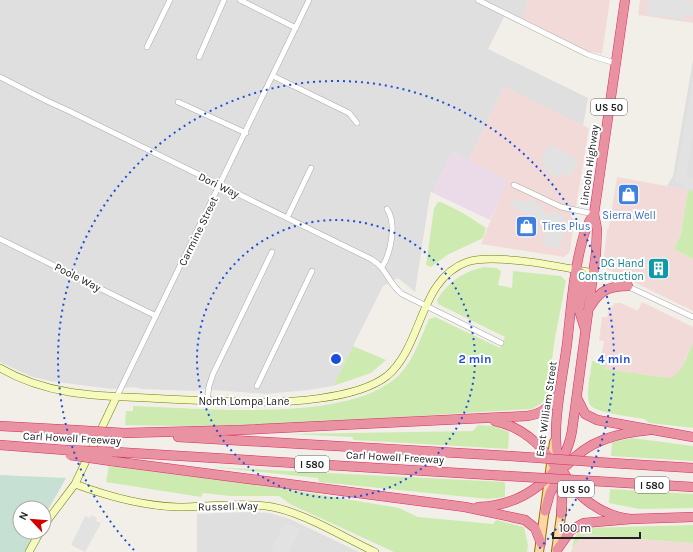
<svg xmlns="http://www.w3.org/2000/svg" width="693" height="552" font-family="Karla,sans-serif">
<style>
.residential{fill:#e0dfdf}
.commercial{fill:#f2dad9}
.industrial{fill:#ebdbe8}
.grass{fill:#cdebb0}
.wetland{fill:#c6e0d4}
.parking{fill:#e2e2e2}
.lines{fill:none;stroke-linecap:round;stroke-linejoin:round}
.street-casing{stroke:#a9a9a9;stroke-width:6}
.secondary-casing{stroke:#707d05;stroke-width:8}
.primary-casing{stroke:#a06b00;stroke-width:10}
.highway-casing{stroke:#dc2a67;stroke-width:10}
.street{stroke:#fff;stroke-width:5}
.secondary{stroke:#f7fabf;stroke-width:7}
.primary{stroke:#fcd6a4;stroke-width:8}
.highway{stroke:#e892a2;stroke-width:9}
.highway-bridge-casing{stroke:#dc2a67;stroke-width:10;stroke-linecap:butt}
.highway-bridge{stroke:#e892a2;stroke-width:9}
.ring{fill:none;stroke:#1d4ed8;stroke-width:2;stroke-dasharray:2 4}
.labels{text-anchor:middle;stroke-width:4;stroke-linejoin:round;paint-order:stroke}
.shield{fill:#fff;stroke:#646464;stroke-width:1}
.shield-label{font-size:10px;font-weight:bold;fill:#222}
.street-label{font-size:11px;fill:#222;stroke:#fff}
.shop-label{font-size:11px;fill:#366cbe;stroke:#fff}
.culture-label{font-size:11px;fill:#0d838f;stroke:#fff;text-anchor:end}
.centre{fill:#1d4ed8;stroke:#fff;stroke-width:2}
.ring-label{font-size:12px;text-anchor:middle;font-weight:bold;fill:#1d4ed8;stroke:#fff;stroke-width:4;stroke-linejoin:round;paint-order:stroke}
</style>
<rect width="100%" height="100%" fill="#f2efe9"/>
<path class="residential" d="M 0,0 L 528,0 L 521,25 L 504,17 L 488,49 L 588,98 L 583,126 L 504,87 L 469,160 L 452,151 L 433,193 L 431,192 L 430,194 L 415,292 L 398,278 L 383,286 L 333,386 L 308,390 L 266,394 L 213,390 L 201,389 L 195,391 L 142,389 L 134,387 L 112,389 L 49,381 L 30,376 L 0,362 Z
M 693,60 L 693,191 L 667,186 L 673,176 Z
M 249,512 L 269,513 L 290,519 L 359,552 L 197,552 L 197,514 Z"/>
<path class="commercial" d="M 528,0 L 610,0 L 602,54 L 590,52 L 522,19 Z
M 640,0 L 693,0 L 693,23 L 638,15 Z
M 504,87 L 589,128 L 576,207 L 573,207 L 571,217 L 574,219 L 570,252 L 564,257 L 481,244 L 507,180 L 469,160 Z
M 617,177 L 688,190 L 681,234 L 674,249 L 693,259 L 693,311 L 605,268 L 603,263 L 607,230 L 609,227 Z
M 642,302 L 693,327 L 693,343 L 680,371 L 674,377 L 669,378 L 605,369 L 605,363 L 600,362 L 604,341 L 599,340 L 602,317 L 607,317 L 609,310 L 615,303 L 621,303 L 636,310 L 638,310 Z
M 585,535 L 693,543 L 693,552 L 571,552 L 575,543 L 580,538 Z"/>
<path class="industrial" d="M 452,151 L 508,180 L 490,220 L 433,193 Z"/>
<path class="grass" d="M 688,190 L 693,191 L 693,259 L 674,249 L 681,234 Z
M 438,202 L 441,202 L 463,213 L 486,228 L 483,238 L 447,255 L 431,267 L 426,265 L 434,208 Z
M 484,267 L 497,268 L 501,271 L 498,285 L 512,288 L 513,271 L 561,276 L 566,281 L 555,338 L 547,395 L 542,403 L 532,409 C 397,416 261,430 125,425 L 126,411 L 133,411 L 133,406 C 200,408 350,424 399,375 C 413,361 421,337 429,319 L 435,317 L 500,348 L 505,337 L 438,304 L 437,300 C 449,281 463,272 484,267 Z
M 693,343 L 693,428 L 649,423 L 644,419 C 634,417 595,413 590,405 C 585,396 591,371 592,361 L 605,363 L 605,369 L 669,378 C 682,375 687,355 693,343 Z
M 353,346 L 386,360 L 371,373 L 333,386 Z
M 478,425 L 494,426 L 509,432 L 508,449 L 354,440 L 352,437 L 289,434 L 473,431 Z
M 632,438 L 693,446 L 693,461 L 611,456 L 612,442 Z
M 109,466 L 268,486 L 399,508 L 418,517 L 493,524 L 496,520 L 524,527 L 528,545 L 527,552 L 394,552 L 290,504 L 279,496 L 230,496 L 203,493 L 201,497 L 106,482 Z
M 212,467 L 505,482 L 505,497 L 488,499 L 319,482 L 318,478 Z
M 610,489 L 693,494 L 693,508 L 639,509 L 609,503 Z
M 693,525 L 693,543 L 586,535 L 580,538 L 572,548 C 574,538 575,533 585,528 Z"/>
<path class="wetland" d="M 0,475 L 66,478 L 44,517 L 44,508 L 20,508 L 20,532 L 36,532 L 25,552 L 0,552 Z"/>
<path class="parking" d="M 648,0 L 678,0 L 693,2 L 693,16 L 685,15 L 684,20 L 646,14 Z
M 693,78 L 693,135 L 686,177 L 693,179 L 693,189 L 687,188 L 679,182 L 675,181 Z
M 549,145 L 575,157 L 574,159 L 578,161 L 570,177 L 563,173 L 561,179 L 542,169 L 545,164 L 540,162 Z
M 515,198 L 526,203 L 528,199 L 543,206 L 541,211 L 550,215 L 552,211 L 565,217 L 562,223 L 568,226 L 557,249 L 545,245 L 546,244 L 541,241 L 548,229 L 551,230 L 554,225 L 548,221 L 546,224 L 511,206 Z
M 91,515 L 97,518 L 96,521 L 101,523 L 85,552 L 71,545 L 85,516 L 90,518 Z
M 285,522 L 300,529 L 289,552 L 272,552 L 273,545 Z"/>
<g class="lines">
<defs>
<path id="street" d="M 240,0 L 296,28
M 478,0 L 589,55 L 615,63
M 147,47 L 170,0
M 199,57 L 224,0
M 273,76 L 349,113 L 357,123
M 0,77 L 47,101 L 69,111 L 371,259 C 387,268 388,283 402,294 L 501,343
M 178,102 L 246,133
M 514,185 L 561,207 L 594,214
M 287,218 L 311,168
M 0,239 L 156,316
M 382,267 C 391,253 397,223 387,209
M 593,273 L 612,279 L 693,317
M 257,386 L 312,271
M 116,398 L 309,0
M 207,401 L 209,386 L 213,374 L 272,252"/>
<path id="secondary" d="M 0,368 C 46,395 95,396 148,398 C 180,400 213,401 246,402 C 284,403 356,400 387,376 C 423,346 419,279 467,262 C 495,253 563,267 593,273
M 75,484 C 107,496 143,506 178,507 C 207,507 237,502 266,506 C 300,510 343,537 375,552
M 44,525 L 75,484 L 116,398
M 29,552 L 40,532"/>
<path id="primary" d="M 556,551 L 562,509
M 539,552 L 554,442"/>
<path id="highway" d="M 625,0 L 594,214 C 588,223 584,232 582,242 C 573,275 571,310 567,344 C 563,376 550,432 559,461 C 569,492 599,516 631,519
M 577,270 L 584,276 L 579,310 L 585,329
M 590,307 C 600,290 609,286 628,286
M 577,398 L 585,414 L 597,420 L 693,437
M 495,421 C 523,427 552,451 560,480 C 563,491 562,502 561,514
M 0,426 L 74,430
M 124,433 L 241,430 L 527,416 C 543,414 552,405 560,392
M 178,437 L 510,456
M 0,445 L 65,450
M 115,452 L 508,476
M 111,461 L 465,507 L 525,520 L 535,528 L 541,543
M 611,463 L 693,468
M 567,465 C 589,440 618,433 650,430
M 610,482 L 693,487
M 478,507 C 523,506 564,476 572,431 L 596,253 L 597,229 L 594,214
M 545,511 L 550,493 L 560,475
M 557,550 L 571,530 L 584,523 L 631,519 L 693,517"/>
</defs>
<use href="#street" class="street-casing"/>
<use href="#secondary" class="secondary-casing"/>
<use href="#primary" class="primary-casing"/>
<use href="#highway" class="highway-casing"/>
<use href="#street" class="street"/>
<use href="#secondary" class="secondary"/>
<use href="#primary" class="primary"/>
<use href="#highway" class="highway"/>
<defs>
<path id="highway-bridge" d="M 74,430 L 124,433
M 65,450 L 115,452
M 70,455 L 111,461
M 510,456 L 611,463
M 508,476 L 610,482"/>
</defs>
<use href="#highway-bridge" class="highway-bridge-casing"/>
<use href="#highway-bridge" class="highway-bridge"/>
</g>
<g class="ring">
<circle cx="336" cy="359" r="139"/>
<path d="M134 550A278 278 0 1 1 538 550"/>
</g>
<defs>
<symbol id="shop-square" viewBox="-11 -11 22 22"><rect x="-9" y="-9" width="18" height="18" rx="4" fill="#3f7fe0" stroke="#fff"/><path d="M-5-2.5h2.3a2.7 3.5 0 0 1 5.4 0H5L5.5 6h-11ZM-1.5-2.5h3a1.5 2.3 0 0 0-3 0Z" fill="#fff"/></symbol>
<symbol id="building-square" viewBox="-11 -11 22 22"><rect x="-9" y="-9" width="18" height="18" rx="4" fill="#0f9aa8" stroke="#fff"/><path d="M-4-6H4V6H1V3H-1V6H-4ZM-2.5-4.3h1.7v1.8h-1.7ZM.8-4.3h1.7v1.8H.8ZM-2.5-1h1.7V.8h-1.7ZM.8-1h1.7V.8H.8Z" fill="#fff"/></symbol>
</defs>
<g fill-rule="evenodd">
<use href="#shop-square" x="616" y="182" width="25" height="25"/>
<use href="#shop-square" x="514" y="214" width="25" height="25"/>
<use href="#building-square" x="646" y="256" width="25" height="25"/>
</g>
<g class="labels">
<g class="shield">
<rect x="591" y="99" width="36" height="16" rx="3"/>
<rect x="295" y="456" width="34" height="16" rx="3"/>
<rect x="635" y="477" width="34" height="16" rx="3"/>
<rect x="558" y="481" width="36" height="16" rx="3"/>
</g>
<g class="shield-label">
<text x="609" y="111">US 50</text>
<text x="312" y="468">I 580</text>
<text x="652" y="489">I 580</text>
<text x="576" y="493">US 50</text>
</g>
<g class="street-label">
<text transform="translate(589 165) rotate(-82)" y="4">Lincoln Highway</text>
<text transform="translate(219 185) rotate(26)" y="4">Dori Way</text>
<text transform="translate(198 231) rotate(-64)" y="4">Carmine Street</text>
<text transform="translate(78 277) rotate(27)" y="4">Poole Way</text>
<text x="244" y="405">North Lompa Lane</text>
<text transform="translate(546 409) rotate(-82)" y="4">East William Street</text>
<text transform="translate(72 438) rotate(3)" y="4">Carl Howell Freeway</text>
<text transform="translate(395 457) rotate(3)" y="4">Carl Howell Freeway</text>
<text transform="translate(228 506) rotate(-1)" y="4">Russell Way</text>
</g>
<g class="shop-label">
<text x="629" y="219">Sierra Well</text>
<text x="542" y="230" text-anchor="start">Tires Plus</text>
</g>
<g class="culture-label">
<text x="644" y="267">DG Hand<tspan x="644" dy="13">Construction</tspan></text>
</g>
</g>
<circle cx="336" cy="359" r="6" class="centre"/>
<g class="ring-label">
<text x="475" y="363">2 min</text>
<text x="614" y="363">4 min</text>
</g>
<g transform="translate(32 520) rotate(296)"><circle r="19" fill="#ffffff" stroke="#a7a7a7"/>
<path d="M0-3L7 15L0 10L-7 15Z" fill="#d40000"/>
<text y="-6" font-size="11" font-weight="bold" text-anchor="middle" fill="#222222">N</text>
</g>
<path d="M553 532v6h87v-6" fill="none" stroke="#222222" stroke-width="2"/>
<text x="559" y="532" font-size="12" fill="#222222" stroke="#ffffff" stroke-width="3" paint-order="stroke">100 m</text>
</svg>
